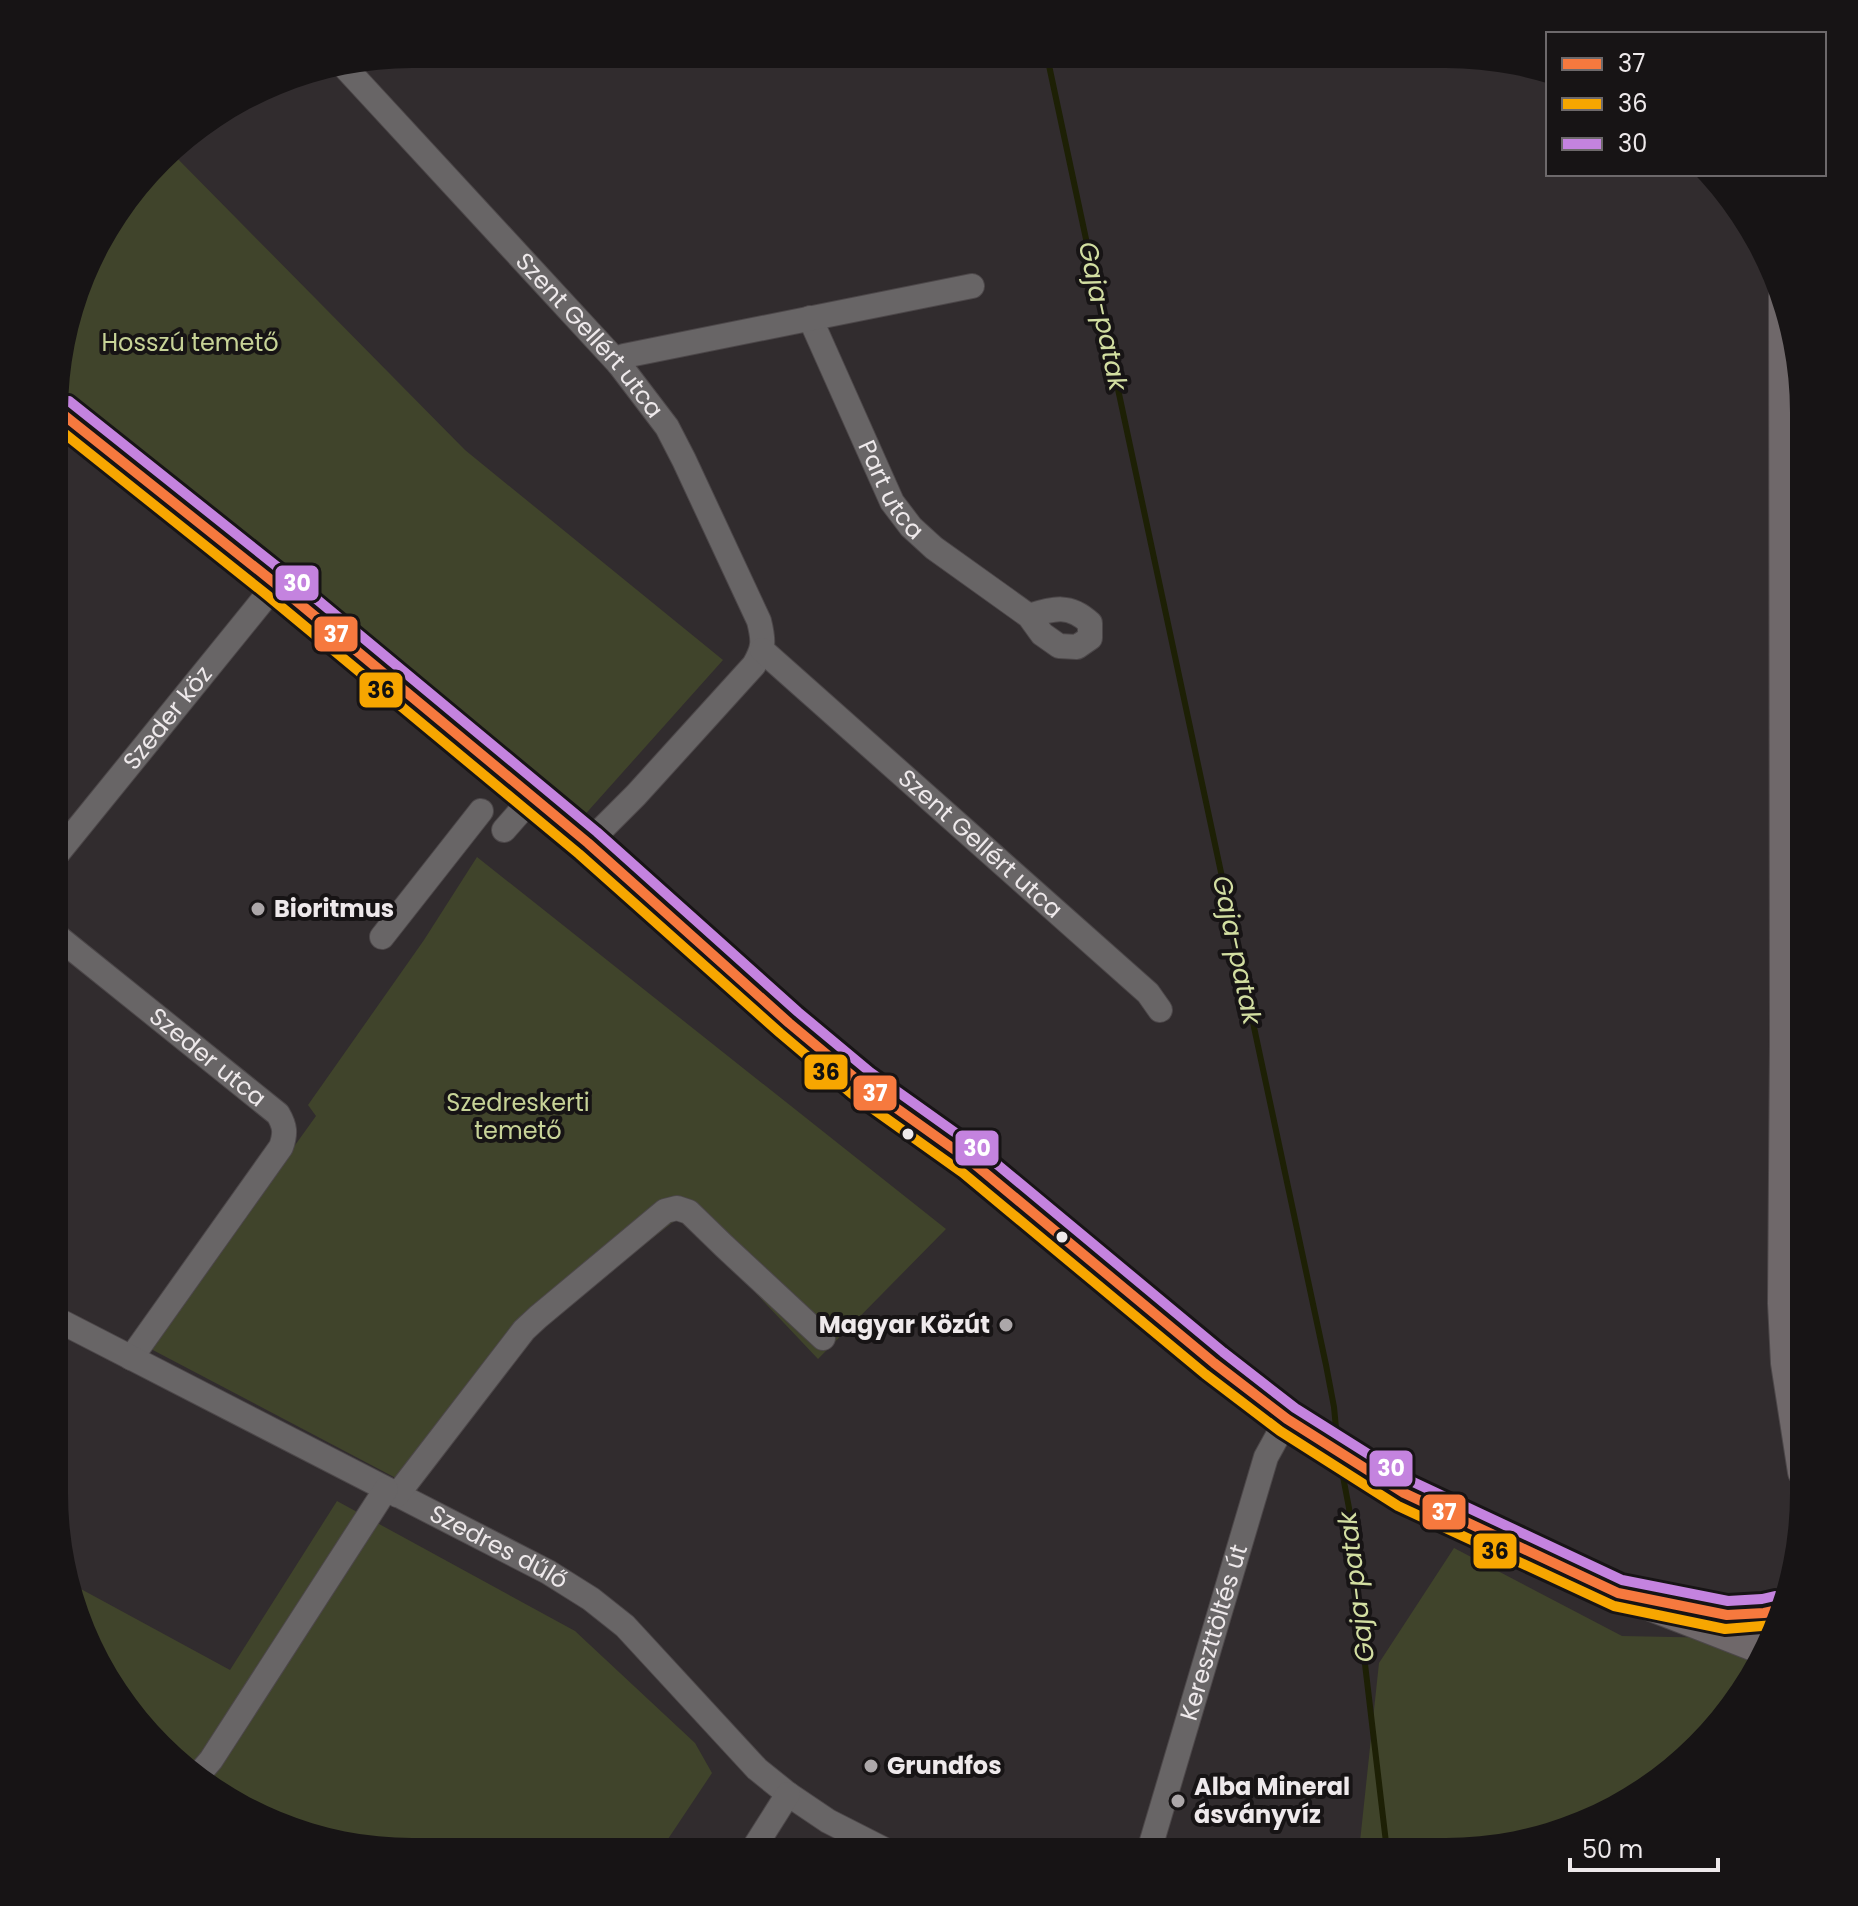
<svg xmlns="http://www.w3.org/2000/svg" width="1858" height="1906" font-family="Poppins,sans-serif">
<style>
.green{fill:#40442b}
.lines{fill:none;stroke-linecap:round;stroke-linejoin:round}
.stream{stroke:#1d2005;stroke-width:6}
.minor-casing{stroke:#4c4749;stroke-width:26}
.major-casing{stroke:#4c4749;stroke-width:32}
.minor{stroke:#686566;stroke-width:24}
.major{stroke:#6f686a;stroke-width:30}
.bus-1-casing{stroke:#171415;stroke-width:16}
.bus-2-casing{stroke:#171415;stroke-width:16}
.bus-3-casing{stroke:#171415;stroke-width:16}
.bus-1{stroke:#f6793e;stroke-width:10}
.bus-2{stroke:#f7a600;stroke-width:10}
.bus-3{stroke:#c483df;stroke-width:10}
.poi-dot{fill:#aca7a9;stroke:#171415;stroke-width:3}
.bus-dot{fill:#eee9eb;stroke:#171415;stroke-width:3}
.labels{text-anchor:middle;stroke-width:8;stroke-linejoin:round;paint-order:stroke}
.street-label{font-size:24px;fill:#eee9eb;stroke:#171415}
.park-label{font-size:24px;fill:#c7d397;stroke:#171415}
.poi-label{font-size:24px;font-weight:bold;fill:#eee9eb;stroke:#171415;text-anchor:start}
.water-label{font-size:26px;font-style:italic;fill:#d2dea1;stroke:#171415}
.line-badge{stroke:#171415;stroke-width:3}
.badge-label{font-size:22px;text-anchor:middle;font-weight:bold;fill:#fff}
.pale-badge-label{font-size:22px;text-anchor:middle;font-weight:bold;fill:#111}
</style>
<rect width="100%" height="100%" fill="#312c2e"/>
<path class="green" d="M 170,151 L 465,450 L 723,660 L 581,819 L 61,390 L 61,343 L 102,233 Z
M 477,857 L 946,1229 L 818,1359 L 682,1215 L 536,1330 L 411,1486 L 149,1348 L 316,1116 L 308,1105 L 424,940 Z
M 337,1501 L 575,1631 L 695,1743 L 712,1773 L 660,1851 L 389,1851 L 234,1804 L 128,1711 L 73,1609 L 68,1582 L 230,1670 Z
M 1454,1548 L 1622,1636 L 1771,1639 L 1767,1653 L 1663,1778 L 1561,1833 L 1469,1851 L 1359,1851 L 1379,1663 Z"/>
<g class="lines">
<path class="stream" d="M 1047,56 L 1326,1365 L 1334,1407 L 1337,1439
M 1341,1466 L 1349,1508 L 1357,1596 L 1387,1851"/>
<defs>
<g id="minor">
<path id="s1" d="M 343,65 L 619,364 L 667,427 L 684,460 L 759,621 C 764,641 764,648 754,665 L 636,795 L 588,843"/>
<path id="s2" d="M 810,318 L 892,502 L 911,527 L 934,548 L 1029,616 L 1042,634 L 1059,646 L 1077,647 L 1090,638 L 1090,623 C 1070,604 1054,608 1029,616"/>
<path d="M 619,364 L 624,356 L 972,286"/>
<path id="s3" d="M 762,650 L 1148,993 L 1160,1010"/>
<path d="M 504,830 L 533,797"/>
<path id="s4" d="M 58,853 L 276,584"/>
<path id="s5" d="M 58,937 L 278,1114 C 285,1126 286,1133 281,1147 L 131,1358"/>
<path d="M 382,937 L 481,811"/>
<path id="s6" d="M 56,1319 L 548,1572 L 591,1599 L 625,1626 L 757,1769 L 788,1794 L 828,1821 L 887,1851"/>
<path d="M 397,1495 L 524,1330 L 538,1317 L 665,1211 L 677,1208 L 689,1212 L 724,1246 L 823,1338"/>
<path d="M 199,1774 L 211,1760 L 386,1489"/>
<path d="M 752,1851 L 788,1794"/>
<path id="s7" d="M 1149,1851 L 1266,1457 L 1287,1419"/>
</g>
<path id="major" d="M 1784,296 L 1785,1043 L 1783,1303 L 1786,1363 L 1803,1472
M 60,412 L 276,584 L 588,843 L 789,1023 L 861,1083 L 972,1162 L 1214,1363 L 1287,1419 L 1404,1493 L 1618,1593 L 1767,1651
M 1694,1608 C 1725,1614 1747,1617 1778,1610"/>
</defs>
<use href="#minor" class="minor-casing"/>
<use href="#major" class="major-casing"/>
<use href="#minor" class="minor"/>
<use href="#major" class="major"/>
<defs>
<path id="bus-1" d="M 60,412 L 276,584 L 588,843 L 789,1023 L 861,1083 L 972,1162 L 1214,1363 L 1287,1419 L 1404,1493 L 1618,1593 L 1727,1615 L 1764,1613 L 1778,1610"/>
<path id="bus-2" d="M 60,430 L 267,595 L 579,854 L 780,1033 L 852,1094 L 963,1173 L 1205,1374 L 1280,1431 L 1398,1506 L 1614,1606 L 1725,1629 L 1774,1625"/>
<path id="bus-3" d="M 69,401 L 285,573 L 597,832 L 798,1012 L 870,1072 L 981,1151 L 1223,1352 L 1295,1408 L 1411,1481 L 1622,1580 L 1728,1601 L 1762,1599 L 1775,1596"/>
</defs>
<use href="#bus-1" class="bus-1-casing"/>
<use href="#bus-2" class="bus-2-casing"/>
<use href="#bus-3" class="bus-3-casing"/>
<use href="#bus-1" class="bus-1"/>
<use href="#bus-2" class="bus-2"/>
<use href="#bus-3" class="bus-3"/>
</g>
<g class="poi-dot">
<circle cx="258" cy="909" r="8"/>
<circle cx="1006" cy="1325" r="8"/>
<circle cx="871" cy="1766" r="8"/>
<circle cx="1178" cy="1801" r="8"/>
</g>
<g class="bus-dot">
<circle cx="908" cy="1134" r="7"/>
<circle cx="1062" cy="1237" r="7"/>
</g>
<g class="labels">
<g class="street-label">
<text dy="8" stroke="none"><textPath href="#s1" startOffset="366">Szent Gellért utca</textPath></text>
<text dy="8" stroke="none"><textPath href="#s2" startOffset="190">Part utca</textPath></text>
<text dy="8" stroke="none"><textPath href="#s4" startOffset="174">Szeder köz</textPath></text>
<text dy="8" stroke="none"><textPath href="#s3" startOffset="292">Szent Gellért utca</textPath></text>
<text dy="8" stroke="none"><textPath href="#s5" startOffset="192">Szeder utca</textPath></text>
<text dy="8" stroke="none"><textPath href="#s6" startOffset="498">Szedres dűlő</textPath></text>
<text dy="8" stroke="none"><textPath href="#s7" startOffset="228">Kereszttöltés út</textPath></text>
</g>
<g class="park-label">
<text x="190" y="351">Hosszú temető</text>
<text x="518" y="1111">Szedreskerti<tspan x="518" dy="28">temető</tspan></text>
</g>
<g class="poi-label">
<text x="274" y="917">Bioritmus</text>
<text x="990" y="1333" text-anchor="end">Magyar Közút</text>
<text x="887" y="1774">Grundfos</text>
<text x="1194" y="1795">Alba Mineral<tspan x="1194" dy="28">ásványvíz</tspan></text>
</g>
<g class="water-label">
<text transform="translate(1103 316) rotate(78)" y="9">Gaja-patak</text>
<text transform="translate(1237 950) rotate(78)" y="9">Gaja-patak</text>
<text transform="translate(1356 1587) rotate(-97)" y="9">Gaja-patak</text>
</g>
</g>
<path d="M0 0H1858V1906H0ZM412 68H1446A344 344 0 0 1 1790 412V1494A344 344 0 0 1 1446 1838H412A344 344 0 0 1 68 1494V412A344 344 0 0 1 412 68Z" fill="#171415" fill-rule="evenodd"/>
<g class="line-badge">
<rect x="274" y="564" width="46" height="38" rx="8" fill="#c483df"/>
<rect x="313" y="615" width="46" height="38" rx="8" fill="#f6793e"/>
<rect x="358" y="671" width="46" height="38" rx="8" fill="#f7a600"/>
<rect x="803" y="1053" width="46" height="38" rx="8" fill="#f7a600"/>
<rect x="852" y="1074" width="46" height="38" rx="8" fill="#f6793e"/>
<rect x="954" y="1129" width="46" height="38" rx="8" fill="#c483df"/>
<rect x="1368" y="1449" width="46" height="39" rx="8" fill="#c483df"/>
<rect x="1421" y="1493" width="46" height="38" rx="8" fill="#f6793e"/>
<rect x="1472" y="1532" width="46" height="38" rx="8" fill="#f7a600"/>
</g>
<g class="badge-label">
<text x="297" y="591">30</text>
<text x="336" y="642">37</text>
<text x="875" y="1101">37</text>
<text x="977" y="1156">30</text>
<text x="1391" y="1476">30</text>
<text x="1444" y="1520">37</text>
</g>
<g class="pale-badge-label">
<text x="381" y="698">36</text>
<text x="826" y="1080">36</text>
<text x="1495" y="1559">36</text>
</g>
<rect x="1546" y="32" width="280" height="144" fill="#171415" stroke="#6d696b" stroke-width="2"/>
<rect x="1562" y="58" width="40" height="12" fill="#f6793e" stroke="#6d696b" stroke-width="2"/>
<text x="1618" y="72" font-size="24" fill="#eee9eb">37</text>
<rect x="1562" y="98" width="40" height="12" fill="#f7a600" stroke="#6d696b" stroke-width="2"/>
<text x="1618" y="112" font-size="24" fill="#eee9eb">36</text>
<rect x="1562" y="138" width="40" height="12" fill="#c483df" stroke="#6d696b" stroke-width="2"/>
<text x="1618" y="152" font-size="24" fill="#eee9eb">30</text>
<path d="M1570 1858v12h148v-12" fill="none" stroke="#eee9eb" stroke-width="4"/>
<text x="1582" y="1858" font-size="24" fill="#eee9eb" stroke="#171415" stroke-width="6" paint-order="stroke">50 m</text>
</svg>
